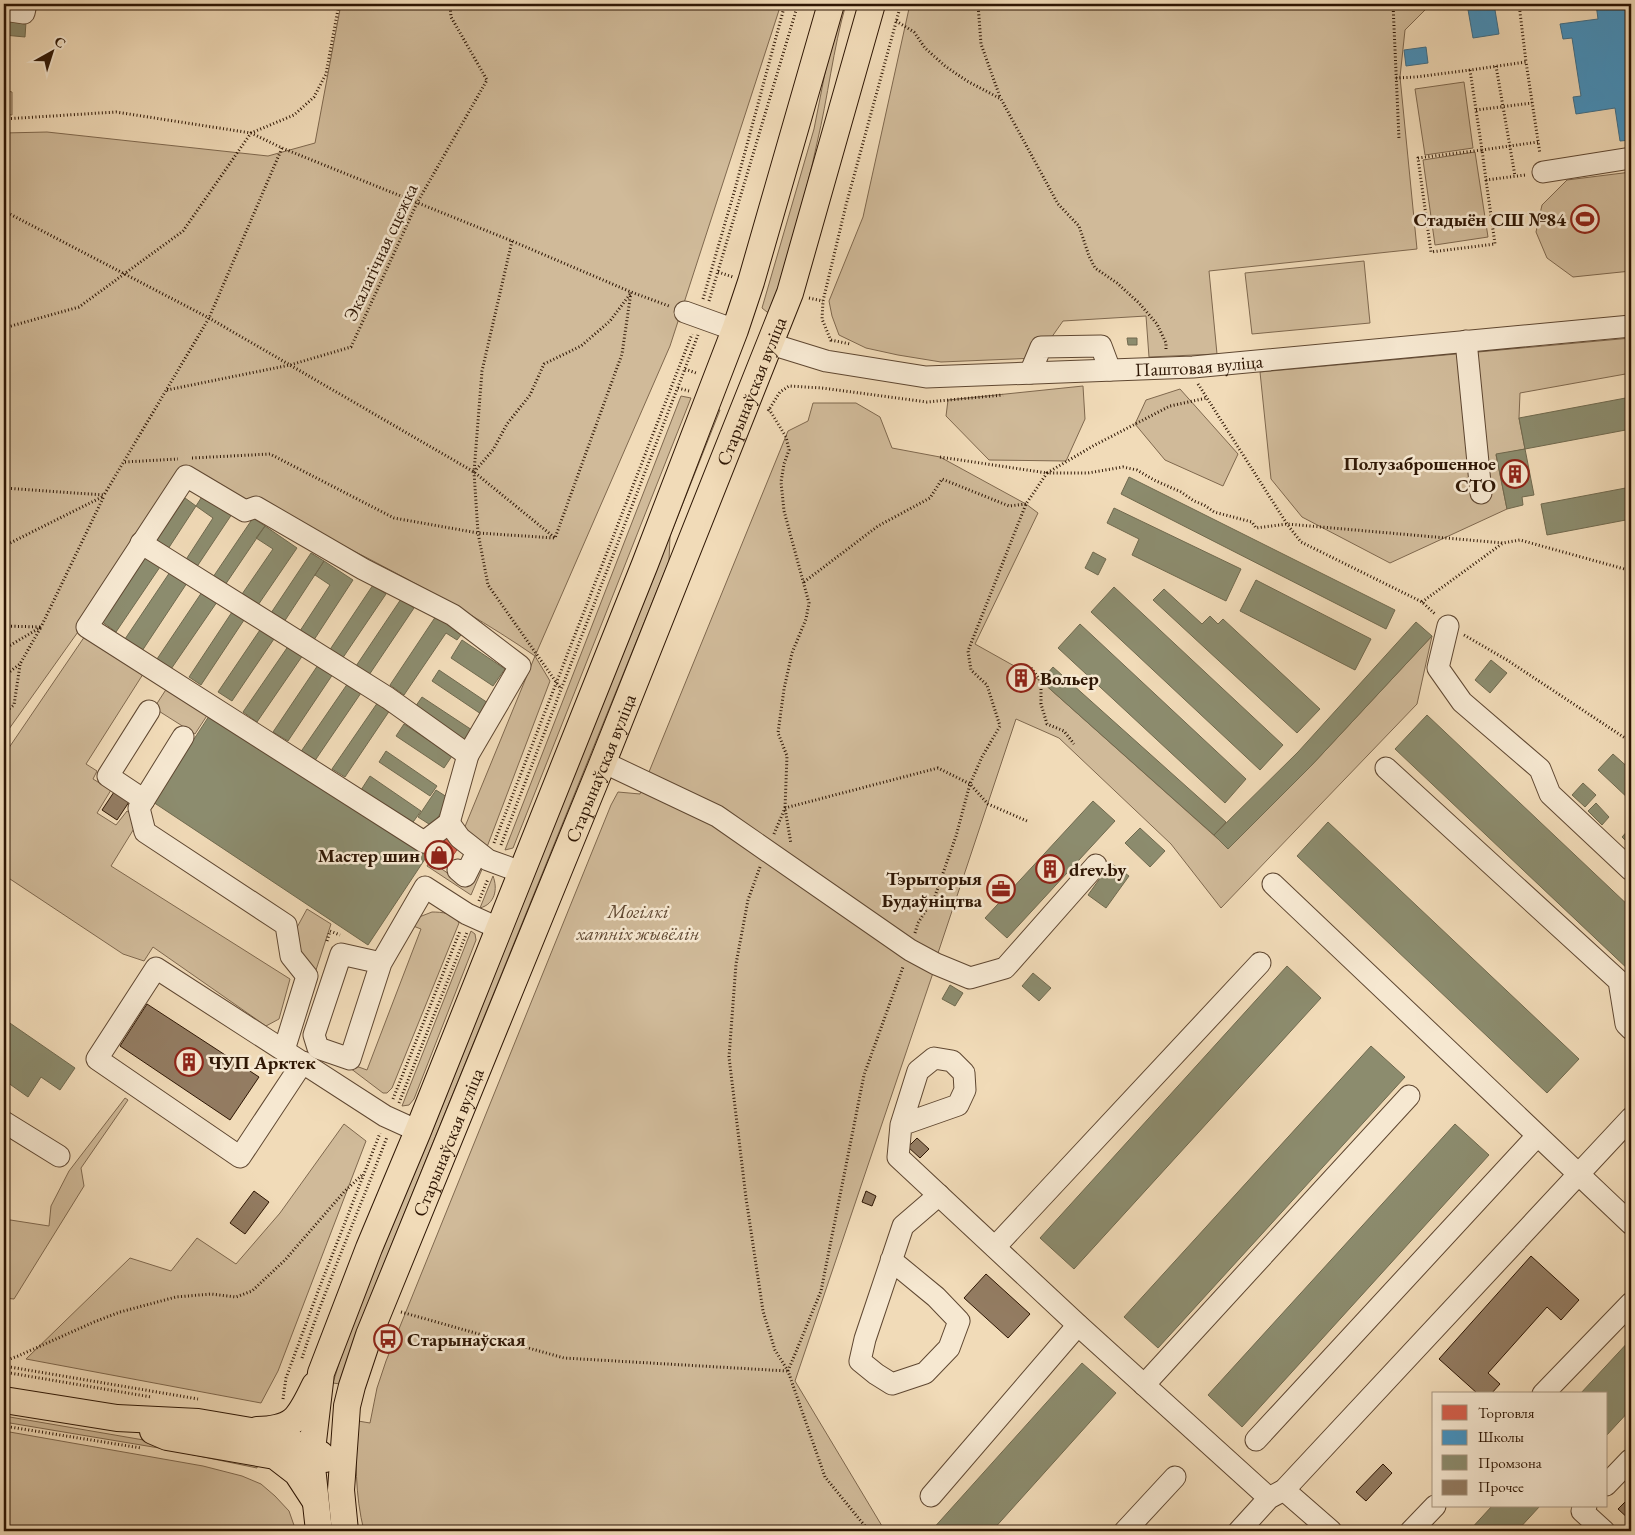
<svg xmlns="http://www.w3.org/2000/svg" width="1635" height="1535" font-family="'EB Garamond',serif">
<style>
.green{fill:#d0ba99;stroke:#7f684e}
.shops{fill:#d6604d;stroke:#a44a37}
.schools{fill:#4393c3;stroke:#3d6e8a}
.industry{fill:#8c8c6e;stroke:#70694e}
.building{fill:#937c62;stroke:#2e1604}
.lines{fill:none;stroke-linecap:round;stroke-linejoin:round}
.minor-casing{stroke:#5f4731;stroke-width:23}
.major-casing{stroke:#2e1604;stroke-width:28}
.path{stroke:#2e1604;stroke-width:3;stroke-dasharray:1 2.5;stroke-linecap:butt}
.minor{stroke:#f6e8d1;stroke-width:21}
.major{stroke:#f1dbb8;stroke-width:26}
.labels{text-anchor:middle;stroke-width:5;stroke-linejoin:round;paint-order:stroke}
.poi-label{font-size:19px;font-weight:bold;fill:#2e1604;stroke:#f6e8d1;text-anchor:end}
.street-label{font-size:19px;fill:#2e1604;stroke:#f6e8d1}
.park-label{font-size:19px;font-style:italic;fill:#5f4731;stroke:#f6e8d1}
</style>
<rect width="100%" height="100%" fill="#f1dbb8"/>
<filter id="stains"><feTurbulence type="fractalNoise" baseFrequency=".004" numOctaves="4"/><feColorMatrix values="0 0 0 0 .2 0 0 0 0 .09 0 0 0 0 .02 0 0 0 .5 -.17"/></filter>
<radialGradient id="worn" r=".72"><stop offset=".6" stop-color="#630" stop-opacity="0"/><stop offset="1" stop-color="#630" stop-opacity=".3"/></radialGradient>
<path class="green" d="M 341,4 L 781,4 L 670,346 L 535,656 L 550,681 L 487,847 L 464,829 L 535,656 C 445,594 346,548 251,498 L 246,504 L 187,468 L 80,629 L 4,736 L 4,133 L 47,132 L 268,156 L 315,143 Z
M 841,4 L 846,4 C 833,49 828,97 817,143 C 805,200 787,256 774,314 L 767,312 L 762,308 L 814,129 L 834,27 Z
M 910,4 L 1431,4 L 1405,30 L 1400,77 L 1417,249 L 1209,271 L 1217,354 L 1149,357 L 1146,316 L 1063,321 L 1037,358 L 941,362 L 898,355 L 866,348 L 839,335 L 832,316 L 829,301 L 863,217 Z
M 1464,82 L 1473,148 L 1425,155 L 1415,89 Z
M 4,90 L 12,92 L 12,115 L 4,114 Z
M 1475,152 L 1488,237 L 1435,245 L 1423,160 Z
M 1631,172 L 1631,271 L 1573,277 L 1547,258 L 1536,232 L 1542,205 L 1567,180 Z
M 1364,261 L 1370,323 L 1252,334 L 1245,273 Z
M 1631,338 L 1631,373 L 1520,393 L 1519,418 L 1525,449 L 1496,455 L 1507,509 L 1390,563 L 1302,517 L 1271,479 L 1260,372 Z
M 1083,386 L 1085,419 L 1066,461 L 989,460 L 946,416 L 948,400 Z
M 1180,389 L 1238,454 L 1223,486 L 1165,460 L 1135,424 L 1146,400 Z
M 681,396 L 691,398 L 513,848 L 505,850 Z
M 813,403 L 856,403 L 880,417 L 892,448 L 940,457 L 1026,504 L 1038,513 L 975,644 L 1041,681 L 1228,848 L 1311,766 L 1432,636 L 1417,704 L 1221,908 L 1171,844 L 1059,738 L 1016,719 L 938,953 L 936,964 L 795,1381 L 885,1531 L 364,1531 C 355,1495 355,1458 358,1421 L 370,1423 L 377,1388 L 386,1361 L 611,805 L 618,792 L 640,794 L 788,431 L 808,421 Z
M 714,408 L 720,410 L 670,536 L 669,561 L 357,1330 L 340,1384 L 333,1383 L 350,1328 L 461,1056 Z
M 87,633 L 145,671 L 86,764 L 97,771 L 93,779 L 111,790 L 97,813 L 116,825 L 127,811 L 132,814 L 135,827 L 111,866 L 290,979 L 279,1019 L 266,1026 L 153,947 L 144,961 L 123,954 L 4,875 L 4,755 Z
M 167,688 L 208,714 L 195,734 L 154,708 Z
M 430,861 L 468,887 L 479,863 L 483,867 L 471,895 L 427,866 Z
M 493,876 C 498,889 495,904 480,908 Z
M 307,909 L 331,924 L 316,970 L 301,958 L 295,931 Z
M 432,912 C 442,912 454,913 459,923 L 392,1088 L 387,1093 L 383,1093 L 350,1068 L 353,1065 L 367,1070 L 421,929 L 408,924 L 414,919 Z
M 471,931 L 475,934 L 476,940 L 414,1099 L 409,1105 L 402,1106 Z
M 125,1098 L 128,1100 L 81,1168 L 84,1186 L 14,1299 L 4,1298 L 4,1219 L 49,1226 L 51,1206 L 69,1171 Z
M 344,1124 L 366,1141 L 278,1371 L 261,1403 L 26,1359 L 130,1258 L 171,1271 L 197,1238 L 236,1264 L 280,1213 Z
M 4,1416 L 167,1444 L 258,1462 L 257,1468 L 165,1449 L 4,1422 Z
M 4,1431 L 203,1466 L 242,1476 L 261,1484 L 275,1496 L 289,1511 L 296,1531 L 4,1531 Z"/>
<path class="shops" d="M 440,834 L 459,847 L 445,867 L 427,855 Z"/>
<path class="schools" d="M 1467,4 L 1494,4 L 1499,34 L 1473,38 Z
M 1596,4 L 1631,4 L 1631,140 L 1620,141 L 1615,108 L 1576,114 L 1573,97 L 1581,96 L 1572,38 L 1563,39 L 1560,24 L 1598,19 Z
M 1426,47 L 1428,63 L 1406,66 L 1404,50 Z"/>
<path class="industry" d="M 4,19 L 26,22 L 25,37 L 4,35 Z
M 1127,338 L 1137,338 L 1137,345 L 1128,345 Z
M 1631,397 L 1631,429 L 1525,449 L 1519,418 Z
M 1525,449 L 1534,495 L 1522,497 L 1523,505 L 1507,509 L 1496,454 Z
M 1129,477 L 1395,610 L 1386,629 L 1121,494 Z
M 1631,487 L 1631,519 L 1547,535 L 1541,504 Z
M 203,495 L 232,514 L 196,568 L 185,561 L 213,518 L 196,506 Z
M 185,498 L 196,506 L 168,549 L 156,541 Z
M 1114,508 L 1241,569 L 1226,601 L 1132,555 L 1139,539 L 1107,523 Z
M 253,518 L 265,526 L 223,588 L 211,580 Z
M 265,526 L 297,548 L 256,608 L 240,597 L 273,549 L 256,538 Z
M 1093,552 L 1106,559 L 1098,575 L 1085,568 Z
M 147,553 L 162,564 L 116,632 L 101,621 Z
M 311,553 L 324,561 L 282,625 L 269,616 Z
M 324,561 L 353,580 L 310,646 L 296,637 L 330,585 L 315,575 Z
M 170,572 L 187,583 L 142,651 L 125,639 Z
M 1256,580 L 1371,639 L 1355,670 L 1240,611 Z
M 373,585 L 386,594 L 340,662 L 327,654 Z
M 1114,587 L 1283,745 L 1260,770 L 1091,612 Z
M 1164,589 L 1202,624 L 1210,616 L 1218,624 L 1223,619 L 1320,709 L 1297,733 L 1153,600 Z
M 202,592 L 217,602 L 169,672 L 155,662 Z
M 401,599 L 414,608 L 367,678 L 354,669 Z
M 234,609 L 246,617 L 201,685 L 189,677 Z
M 438,613 L 464,631 L 457,640 L 446,633 L 404,695 L 390,685 Z
M 1416,622 L 1432,636 L 1311,766 L 1228,849 L 1214,835 L 1298,752 Z
M 264,624 L 278,633 L 232,701 L 218,692 Z
M 1080,624 L 1246,779 L 1225,803 L 1058,648 Z
M 462,640 L 505,669 L 493,686 L 451,658 Z
M 289,645 L 303,655 L 257,722 L 243,712 Z
M 1491,660 L 1507,673 L 1490,693 L 1475,680 Z
M 318,665 L 333,674 L 288,741 L 273,732 Z
M 1053,667 L 1226,822 L 1214,835 L 1041,681 Z
M 439,670 L 488,703 L 481,714 L 432,681 Z
M 348,683 L 361,693 L 314,762 L 300,753 Z
M 422,697 L 472,730 L 463,744 L 413,710 Z
M 378,702 L 390,710 L 345,777 L 332,769 Z
M 211,713 L 427,856 L 368,945 L 153,802 Z
M 1427,715 L 1631,908 L 1631,972 L 1395,749 Z
M 404,724 L 452,756 L 444,768 L 396,736 Z
M 386,751 L 437,786 L 430,796 L 379,762 Z
M 1613,754 L 1631,770 L 1631,801 L 1598,770 Z
M 370,776 L 421,811 L 411,825 L 361,790 Z
M 1583,783 L 1596,795 L 1585,807 L 1572,795 Z
M 436,790 L 450,799 L 432,826 L 418,817 Z
M 1093,801 L 1115,821 L 1007,938 L 985,918 Z
M 1596,803 L 1609,817 L 1602,825 L 1588,811 Z
M 1328,822 L 1579,1059 L 1547,1093 L 1297,856 Z
M 1631,827 L 1631,846 L 1622,837 Z
M 1140,828 L 1165,851 L 1150,867 L 1125,843 Z
M 1111,863 L 1129,876 L 1106,908 L 1088,895 Z
M 1287,966 L 1321,998 L 1074,1269 L 1040,1238 Z
M 1033,973 L 1051,988 L 1039,1001 L 1022,986 Z
M 950,985 L 963,993 L 955,1006 L 942,999 Z
M 4,1019 L 75,1068 L 60,1090 L 41,1077 L 28,1097 L 4,1080 Z
M 1371,1046 L 1405,1077 L 1158,1348 L 1124,1317 Z
M 1455,1124 L 1489,1155 L 1242,1427 L 1208,1395 Z
M 1631,1339 L 1631,1409 L 1606,1436 L 1606,1394 L 1580,1394 Z
M 1082,1363 L 1116,1393 L 992,1531 L 931,1531 Z
M 1492,1506 L 1540,1506 L 1517,1531 L 1469,1531 Z"/>
<path class="building" d="M 1018,671 L 1028,679 L 1024,684 L 1014,676 Z
M 116,789 L 131,799 L 117,820 L 102,810 Z
M 147,1004 L 259,1077 L 230,1120 L 120,1046 Z
M 917,1138 L 929,1149 L 920,1158 L 908,1147 Z
M 254,1191 L 269,1202 L 245,1234 L 230,1223 Z
M 866,1191 L 876,1196 L 872,1206 L 862,1202 Z
M 1531,1256 L 1579,1300 L 1561,1320 L 1547,1307 L 1488,1373 L 1500,1384 L 1491,1394 L 1478,1394 L 1439,1359 Z
M 986,1274 L 1030,1314 L 1008,1338 L 964,1298 Z
M 1383,1464 L 1392,1473 L 1366,1501 L 1356,1492 Z
M 1631,1496 L 1631,1521 L 1618,1509 Z"/>
<g class="lines">
<defs>
<g id="minor">
<path d="M 4,10 L 24,13 L 26,4"/>
<path d="M 1543,172 L 1631,158"/>
<path d="M 685,312 L 735,330"/>
<path d="M 1466,341 L 1481,493"/>
<path id="s1" d="M 771,344 L 826,361 L 926,377 L 1193,367 L 1631,326"/>
<path d="M 1030,373 L 1041,347 L 1101,346 L 1110,370"/>
<path d="M 186,476 L 245,511 L 256,507 L 363,569 L 453,615 L 520,666 L 468,755 L 449,823 L 424,842 L 87,627 Z"/>
<path d="M 141,543 L 388,698 L 468,755"/>
<path d="M 1448,626 L 1438,668 L 1462,702 L 1540,769 L 1550,794 L 1631,870"/>
<path d="M 183,737 L 139,808 L 145,832 L 286,925 L 291,956 L 307,976 L 284,1050"/>
<path d="M 603,762 L 717,816 L 910,950 L 936,964 L 970,978 L 1005,968 L 1096,865"/>
<path d="M 1386,768 L 1619,981 L 1626,1024 L 1631,1029"/>
<path d="M 144,800 L 108,776 L 149,711"/>
<path d="M 449,823 L 460,838 L 488,860 L 521,872"/>
<path d="M 458,870 L 465,876 L 477,852"/>
<path d="M 1273,884 L 1631,1224"/>
<path d="M 381,963 L 341,954 L 314,1035 L 318,1048 L 350,1059 L 381,963 L 425,887 L 467,914 L 498,928"/>
<path d="M 303,1062 L 240,1157 L 97,1059 L 156,968 L 385,1116 L 418,1131"/>
<path d="M 4,1122 L 59,1156"/>
<path d="M 901,1125 L 958,1105 L 965,1090 L 964,1073 L 952,1061 L 934,1058 L 918,1071 L 901,1125 L 898,1157 L 1078,1325 L 1269,1498"/>
<path d="M 995,1247 L 1260,963"/>
<path d="M 891,1260 L 936,1297 L 959,1321 L 949,1348 L 925,1373 L 892,1384 L 876,1374 L 860,1361 L 865,1339 L 903,1226 L 939,1195"/>
<path d="M 1144,1385 L 1409,1096"/>
<path d="M 1543,1394 L 1631,1303"/>
<path d="M 1256,1440 L 1537,1136"/>
<path d="M 1606,1485 L 1630,1460 L 1631,1461"/>
<path d="M 1284,1490 L 1331,1531"/>
<path d="M 931,1496 L 1078,1325"/>
<path d="M 1586,1506 L 1582,1511 L 1604,1531"/>
<path d="M 1125,1531 L 1175,1477"/>
<path d="M 1239,1531 L 1269,1498 L 1284,1490 L 1631,1118"/>
<path d="M 1411,1531 L 1435,1506"/>
</g>
<g id="major">
<path d="M 4,1400 L 117,1418 L 198,1422 L 251,1431 L 293,1443 L 320,1454 L 325,1459"/>
<path d="M 257,1430 C 296,1429 299,1417 315,1385"/>
<path d="M 153,1431 L 167,1437 L 275,1456 L 297,1473 L 314,1499"/>
<path d="M 319,1531 L 312,1467 L 312,1450 L 321,1373 L 369,1248 L 418,1131 L 645,564 L 735,330 L 751,282 L 831,4"/>
<path id="s2" d="M 345,1531 L 341,1490 L 347,1406 L 352,1386 L 369,1335 L 603,762 L 790,293 L 872,4"/>
</g>
</defs>
<use href="#minor" class="minor-casing"/>
<use href="#major" class="major-casing"/>
<path class="path" d="M 978,4 L 981,44 L 1000,97
M 1393,4 L 1399,139
M 1519,4 L 1526,62
M 896,21 L 914,32 L 925,48 L 945,66 L 967,81 L 1001,99 L 1058,204 L 1079,226 L 1089,256 L 1095,268 L 1117,283 L 1139,303 L 1157,324 L 1166,343 L 1166,350
M 1496,66 L 1515,176
M 1396,78 L 1416,77 L 1470,70
M 1476,110 L 1532,103
M 4,119 L 116,112 L 251,133 L 282,148 L 512,241 L 631,292 L 669,306
M 1538,142 L 1482,150 L 1470,70 L 1526,62 L 1540,154
M 1486,180 L 1495,244 L 1431,252 L 1418,158 L 1482,150 L 1486,180 L 1525,175
M 4,211 L 209,318 L 474,472 L 555,538
M 512,241 L 482,371 L 474,472 L 478,533 L 488,585 L 561,689
M 718,272 L 733,277
M 809,298 L 823,301
M 703,299 L 735,189 L 785,4
M 709,301 L 798,4
M 4,328 L 79,307 L 183,231 L 251,133 L 294,115 L 314,97 L 326,74 L 339,4
M 831,340 L 850,344
M 831,341 L 822,319 L 823,301 L 846,205 L 901,4
M 685,369 L 696,373
M 1198,384 L 1287,524 L 1301,542 L 1412,597 L 1422,602 L 1435,614
M 678,388 L 689,391
M 167,390 L 290,365 L 351,347 L 417,203 L 487,80 L 451,17 L 450,4
M 769,409 L 786,437 L 789,450 L 784,464 L 781,482 L 784,511 L 809,603 L 806,619 L 792,653 L 784,689 L 778,733 L 787,756 L 785,808 L 791,844
M 768,411 L 780,392 L 789,386 L 822,388 L 927,402 L 1003,395
M 940,457 L 1047,473 L 1093,446 L 1170,406 L 1207,398
M 192,458 L 270,454 L 394,518 L 478,533 L 555,538 L 622,354 L 631,292
M 125,462 L 178,459
M 474,472 L 493,450 L 507,424 L 530,395 L 544,364 L 581,346 L 610,321 L 631,293
M 4,488 L 104,495 L 209,318 L 282,148
M 4,546 L 104,496
M 804,582 L 878,526 L 930,498 L 942,479 L 1009,506 L 1026,504
M 1422,602 L 1503,543
M 4,626 L 41,627 L 20,664 L 4,676
M 1464,635 L 1507,660 L 1631,742
M 4,649 L 41,627 L 104,496
M 1031,668 L 1041,681 L 1041,704 L 1047,724 L 1064,731 L 1074,744
M 4,713 L 14,705 L 20,665
M 774,834 L 785,808 L 938,768 L 970,784 L 988,804 L 1027,821
M 494,843 L 692,334
M 501,845 L 698,335
M 760,867 L 748,900 L 736,964 L 729,1057 L 746,1198 L 763,1311 L 775,1350 L 788,1371 L 825,1477 L 869,1531
M 479,901 L 488,879
M 915,933 L 918,923 L 935,896 L 956,836 L 970,784 L 982,757 L 1000,726 L 987,685 L 971,670 L 968,651 L 1026,504 L 1047,473 L 1088,473 L 1123,467 L 1137,470 L 1154,480 L 1181,492 L 1194,501 L 1204,505 L 1214,512 L 1252,522 L 1256,528 L 1287,524 L 1503,543 L 1520,540 L 1628,570 L 1631,577
M 327,941 L 330,931 L 340,935
M 393,1099 L 460,931
M 399,1103 L 467,932
M 401,1312 L 564,1358 L 787,1371
M 302,1358 C 327,1283 359,1211 387,1137
M 4,1361 L 18,1356 L 94,1322 L 120,1312 L 176,1297 L 211,1294 L 236,1297 L 252,1291 L 285,1260 L 344,1192 L 362,1175
M 4,1366 L 198,1399
M 788,1371 L 821,1291 L 864,1075 L 903,967
M 4,1372 L 151,1397
M 283,1399 L 286,1378 L 317,1294 L 380,1133
M 4,1426 L 141,1448"/>
<use href="#minor" class="minor"/>
<use href="#major" class="major"/>
</g>
<defs>
<symbol id="stadium-ring" viewBox="-11 -11 22 22"><circle r="9.5" fill="#f6e8d1" stroke="#8f2418" stroke-width="1.5"/><path d="M0-5a6.5 5 0 1 0 0 10a6.5 5 0 1 0 0-10ZM-3.5-1.8h7v3.6h-7Z" fill="#8f2418"/></symbol>
<symbol id="building-ring" viewBox="-11 -11 22 22"><circle r="9.5" fill="#f6e8d1" stroke="#8f2418" stroke-width="1.5"/><path d="M-4-6H4V6H1V3H-1V6H-4ZM-2.5-4.3h1.7v1.8h-1.7ZM.8-4.3h1.7v1.8H.8ZM-2.5-1h1.7V.8h-1.7ZM.8-1h1.7V.8H.8Z" fill="#8f2418"/></symbol>
<symbol id="shop-ring" viewBox="-11 -11 22 22"><circle r="9.5" fill="#f6e8d1" stroke="#8f2418" stroke-width="1.5"/><path d="M-5-2.5h2.3a2.7 3.5 0 0 1 5.4 0H5L5.5 6h-11ZM-1.5-2.5h3a1.5 2.3 0 0 0-3 0Z" fill="#8f2418"/></symbol>
<symbol id="office-ring" viewBox="-11 -11 22 22"><circle r="9.5" fill="#f6e8d1" stroke="#8f2418" stroke-width="1.5"/><path d="M-6-3h4V-5.5h4V-3h4V5H-6ZM-1-4.5V-3h2v-1.5ZM-6 0V1H6V0Z" fill="#8f2418"/></symbol>
<symbol id="bus-ring" viewBox="-11 -11 22 22"><circle r="9.5" fill="#f6e8d1" stroke="#8f2418" stroke-width="1.5"/><path d="M-5-6H5V4H4V6H2V4H-2V6H-4V4H-5ZM-3.5-4V0h7V-4ZM-3.5 1.2v1.5H-2V1.2ZM2 1.2v1.5H3.5V1.2Z" fill="#8f2418"/></symbol>
</defs>
<g fill-rule="evenodd">
<use href="#stadium-ring" x="1569" y="203" width="32" height="32"/>
<use href="#building-ring" x="1499" y="458" width="32" height="32"/>
<use href="#building-ring" x="1005" y="662" width="32" height="32"/>
<use href="#shop-ring" x="423" y="839" width="32" height="32"/>
<use href="#building-ring" x="1034" y="853" width="32" height="32"/>
<use href="#office-ring" x="985" y="873" width="32" height="32"/>
<use href="#building-ring" x="173" y="1046" width="32" height="32"/>
<use href="#bus-ring" x="372" y="1323" width="32" height="32"/>
</g>
<g class="labels">
<g class="poi-label">
<text x="1566" y="226">Стадыён СШ №84</text>
<text x="1496" y="470">Полузаброшенное<tspan x="1496" dy="22">СТО</tspan></text>
<text x="1040" y="685" text-anchor="start">Вольер</text>
<text x="420" y="862">Мастер шин</text>
<text x="1069" y="876" text-anchor="start">drev.by</text>
<text x="982" y="885">Тэрыторыя<tspan x="982" dy="22">Будаўніцтва</tspan></text>
<text x="208" y="1069" text-anchor="start">ЧУП Арктек</text>
<text x="407" y="1346" text-anchor="start">Старынаўская</text>
</g>
<g class="street-label">
<text transform="translate(380 252) rotate(-65)" y="7">Экалагічная сцежка</text>
<text dy="7" stroke="none"><textPath href="#s1" startOffset="432">Паштовая вуліца</textPath></text>
<text dy="7" stroke="none"><textPath href="#s2" startOffset="1218">Старынаўская вуліца</textPath></text>
<text dy="7" stroke="none"><textPath href="#s2" startOffset="812">Старынаўская вуліца</textPath></text>
<text dy="7" stroke="none"><textPath href="#s2" startOffset="408">Старынаўская вуліца</textPath></text>
</g>
<g class="park-label">
<text x="638" y="918">Могілкі<tspan x="638" dy="22">хатніх жывёлін</tspan></text>
</g>
</g>
<rect width="1635" height="1535" fill="none" stroke="#f1dbb8" stroke-width="20"/>
<rect x="5" y="5" width="1625" height="1525" fill="none" stroke="#2e1604" stroke-width="2.5"/>
<rect x="10" y="10" width="1615" height="1515" fill="none" stroke="#2e1604"/>
<rect x="1432" y="1392" width="175" height="115" fill="#f6e8d1" stroke="#a6947f"/>
<rect x="1442" y="1405" width="25" height="15" fill="#d6604d" stroke="#a6947f"/>
<text x="1478" y="1418" font-size="15" fill="#2e1604">Торговля</text>
<rect x="1442" y="1430" width="25" height="15" fill="#4393c3" stroke="#a6947f"/>
<text x="1478" y="1442" font-size="15" fill="#2e1604">Школы</text>
<rect x="1442" y="1455" width="25" height="15" fill="#8c8c6e" stroke="#a6947f"/>
<text x="1478" y="1468" font-size="15" fill="#2e1604">Промзона</text>
<rect x="1442" y="1480" width="25" height="15" fill="#937c62" stroke="#a6947f"/>
<text x="1478" y="1492" font-size="15" fill="#2e1604">Прочее</text>
<g transform="translate(52 52) rotate(39)" stroke="#f6e8d1" stroke-width="4" paint-order="stroke">
<path d="M0-4L9 19L0 12L-9 19Z" fill="#2e1604"/>
<text y="-8" font-size="14" font-weight="bold" text-anchor="middle" fill="#2e1604">С</text>
</g>
<rect width="100%" height="100%" filter="url(#stains)"/>
<rect width="100%" height="100%" fill="url(#worn)"/>
</svg>
